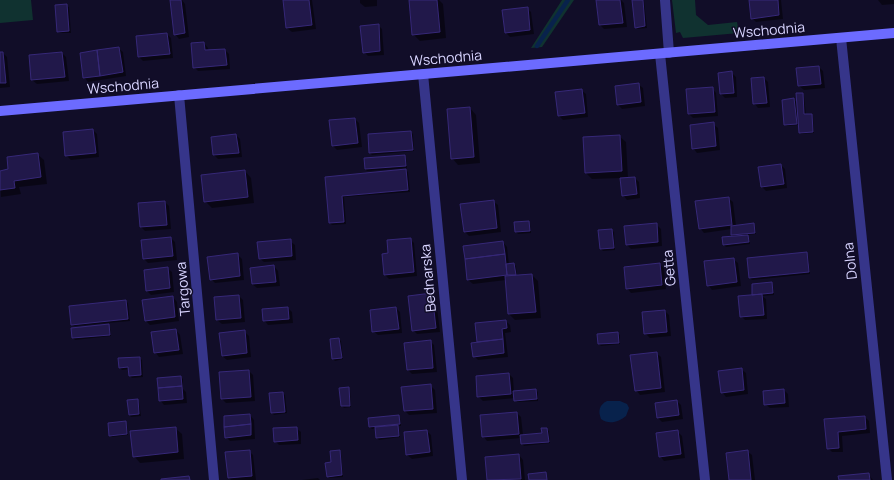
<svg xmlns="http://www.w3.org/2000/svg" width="894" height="480" font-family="Manrope,sans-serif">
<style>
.green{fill:#103230}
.water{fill:#08224c}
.shadow{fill:#0007}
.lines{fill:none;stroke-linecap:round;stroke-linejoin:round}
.stream{stroke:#08224c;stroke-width:4.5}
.building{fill:#21184a;stroke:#362878}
.street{stroke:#36358a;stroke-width:10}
.secondary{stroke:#6c6bff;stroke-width:10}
.labels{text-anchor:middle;stroke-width:3;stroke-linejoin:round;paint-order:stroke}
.street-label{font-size:14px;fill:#d8d4ff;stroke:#110d28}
</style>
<rect width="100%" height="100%" fill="#110d28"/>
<path class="green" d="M 0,0 L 31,0 L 33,20 L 0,23 Z
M 562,0 L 574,0 L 542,47 L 531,48 Z
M 672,0 L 695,0 L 696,15 L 708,25 L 737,22 L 739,33 L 683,38 L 680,32 L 676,33 Z"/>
<path class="water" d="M 607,401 L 620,401 L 627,404 L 629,408 L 626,416 C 619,422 609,425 601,419 C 598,411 599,405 607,401 Z"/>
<path class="shadow" d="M 174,0 L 182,0 L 185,4 L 189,37 L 179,39 L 175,34 Z
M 284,0 L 312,0 L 316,29 L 292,32 L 287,28 Z
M 360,0 L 377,0 L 377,6 L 365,7 L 360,3 Z
M 413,0 L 439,0 L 443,4 L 446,38 L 420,41 L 413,34 Z
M 609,0 L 621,0 L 624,3 L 627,27 L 604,29 L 600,25 L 598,1 Z
M 633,0 L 644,0 L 647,28 L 638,29 L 636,27 Z
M 750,0 L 781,0 L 783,19 L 756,22 L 752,18 Z
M 878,0 L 894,0 L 894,4 L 882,5 Z
M 67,6 L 69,7 L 71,33 L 60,33 L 58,32 Z
M 527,8 L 531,12 L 534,34 L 510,37 L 506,33 Z
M 378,25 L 382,29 L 384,55 L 368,56 L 364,52 Z
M 167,34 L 171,38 L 173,58 L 143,61 L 139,57 Z
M 204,43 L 208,48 L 209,51 L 225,50 L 229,54 L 230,69 L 198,71 L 194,67 Z
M 118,48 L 123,52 L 126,76 L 88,82 L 84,77 Z
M 0,53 L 3,53 L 7,57 L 10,87 L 0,88 Z
M 62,53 L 66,57 L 69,81 L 37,84 L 32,80 Z
M 819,67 L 823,71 L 825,88 L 804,90 L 799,86 Z
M 731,72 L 736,77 L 737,97 L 725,98 L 721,94 Z
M 764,78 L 768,82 L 770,107 L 758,108 L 754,103 Z
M 638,84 L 643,88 L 645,106 L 622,109 L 618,105 L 616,86 Z
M 712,88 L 716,93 L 718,116 L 693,118 L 689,114 L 687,90 Z
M 581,90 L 586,94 L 588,117 L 563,120 L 559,116 Z
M 802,94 L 804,96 L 806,115 L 811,115 L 813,117 L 814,133 L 801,134 L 800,132 L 799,125 L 787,126 L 785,124 L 794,99 L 797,103 Z
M 470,108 L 476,115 L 480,163 L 458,165 L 452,158 Z
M 355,119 L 359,123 L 362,147 L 337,150 L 333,146 Z
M 713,124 L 718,128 L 720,150 L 697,153 L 693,148 Z
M 93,130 L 97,134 L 99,157 L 71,160 L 66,155 Z
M 411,132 L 413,134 L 414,151 L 372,155 L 370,153 L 369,135 Z
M 236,135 L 240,139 L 242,157 L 218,159 L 214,155 L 212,138 Z
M 619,136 L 626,142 L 628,178 L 635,178 L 639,182 L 640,198 L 627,200 L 623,195 L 621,178 L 592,179 L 586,173 Z
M 37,154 L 44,160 L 47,184 L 19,187 L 21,194 L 1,197 L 0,172 L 9,170 Z
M 404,156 L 406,158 L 407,168 L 367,171 L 365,169 Z
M 781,165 L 785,169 L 787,188 L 766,191 L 762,187 Z
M 406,170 L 408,172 L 410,192 L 344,197 L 346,224 L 332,225 L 330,223 L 326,178 Z
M 245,171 L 251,178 L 254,203 L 212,208 L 205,201 Z
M 728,198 L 733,202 L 736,226 L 754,224 L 755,226 L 756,234 L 747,235 L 749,238 L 750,244 L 726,247 L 724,245 L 723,238 L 735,237 L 732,235 L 732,229 L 704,233 L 700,228 Z
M 493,201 L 498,205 L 501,232 L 469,236 L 465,232 Z
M 165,202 L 169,206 L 171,229 L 145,231 L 141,227 Z
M 529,222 L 530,224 L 531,233 L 518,234 L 516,232 Z
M 656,224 L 661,229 L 662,246 L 631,249 L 627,245 L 625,227 Z
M 612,230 L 614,232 L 615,250 L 603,251 L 601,249 Z
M 171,238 L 175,242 L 177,260 L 148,263 L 144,259 Z
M 410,239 L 414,243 L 417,276 L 389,279 L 385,275 L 389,254 Z
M 290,241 L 295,245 L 296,260 L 264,262 L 259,258 Z
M 503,242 L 507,247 L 509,265 L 514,264 L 516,266 L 517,276 L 532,275 L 538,281 L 541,318 L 515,320 L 509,314 L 506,280 L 473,284 L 468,280 L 464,247 Z
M 806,253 L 808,255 L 810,274 L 752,280 L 750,278 L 748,259 Z
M 237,254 L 242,259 L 244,280 L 215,283 L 211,279 Z
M 733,259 L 738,263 L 741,286 L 712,290 L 708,285 Z
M 659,264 L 664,268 L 666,289 L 631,293 L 627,288 Z
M 274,266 L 278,271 L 280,286 L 257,288 L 252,284 Z
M 167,268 L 172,272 L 174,292 L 151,295 L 147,291 Z
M 771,283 L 773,285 L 774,295 L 762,296 L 766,299 L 767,319 L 745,320 L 741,316 L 754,296 Z
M 432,294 L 436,299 L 440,332 L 417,334 L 413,330 Z
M 239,296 L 243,300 L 245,322 L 222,324 L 217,320 Z
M 173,297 L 177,302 L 179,321 L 150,325 L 145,320 Z
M 126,301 L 128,303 L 130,321 L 74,326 L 72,324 Z
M 288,308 L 292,312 L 293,323 L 268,325 L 264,320 Z
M 396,308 L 400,312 L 402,333 L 378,335 L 373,331 Z
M 665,311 L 669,315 L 671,336 L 650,338 L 645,333 L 644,313 Z
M 506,321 L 510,325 L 511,332 L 505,333 L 508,357 L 478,360 L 474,356 L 478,343 L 476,324 Z
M 108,325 L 110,327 L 111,336 L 75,340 L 73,338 L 72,329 Z
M 176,330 L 180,335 L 183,354 L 159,357 L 155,352 Z
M 244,331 L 249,336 L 251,357 L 227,360 L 222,356 Z
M 618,333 L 620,335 L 620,344 L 601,346 L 599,344 Z
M 339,339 L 341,341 L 343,359 L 335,361 L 333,359 Z
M 430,341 L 434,345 L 437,372 L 412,374 L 408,370 L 405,343 Z
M 656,353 L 661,357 L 665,392 L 640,395 L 636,390 Z
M 140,358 L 142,360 L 143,377 L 132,378 L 130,376 L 130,369 L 122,370 L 120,368 L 119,359 Z
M 741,369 L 746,373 L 748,394 L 726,397 L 722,392 Z
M 249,371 L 253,375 L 255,401 L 226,403 L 222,399 L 220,373 Z
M 509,374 L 513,378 L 514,392 L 536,390 L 538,392 L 538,401 L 517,402 L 515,398 L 483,401 L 478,396 Z
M 181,377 L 183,379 L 183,389 L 186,392 L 187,403 L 164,405 L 160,400 Z
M 430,385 L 435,390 L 437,413 L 409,415 L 405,411 Z
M 348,388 L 350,390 L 351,407 L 344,408 L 342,406 Z
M 784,390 L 788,394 L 789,407 L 770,408 L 765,404 Z
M 283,393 L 285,395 L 287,413 L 274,415 L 272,413 Z
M 137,400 L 139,402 L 141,416 L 131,417 L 129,415 L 128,401 Z
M 677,401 L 681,405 L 683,419 L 662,422 L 658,418 Z
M 517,413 L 521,417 L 523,435 L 543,433 L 547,429 L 549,431 L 550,443 L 524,446 L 522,444 L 521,438 L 487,441 L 483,436 Z
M 250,415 L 254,420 L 255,439 L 230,441 L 226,437 Z
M 398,416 L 400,418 L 401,426 L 399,426 L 400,437 L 379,440 L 377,438 L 376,428 L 372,429 L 370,427 L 369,419 Z
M 865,417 L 869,421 L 870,433 L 842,436 L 843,452 L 832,452 L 828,448 L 826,420 Z
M 125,422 L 127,424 L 128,435 L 112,437 L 110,435 Z
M 175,428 L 182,434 L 184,459 L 140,463 L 134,456 Z
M 296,428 L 301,432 L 301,444 L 279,445 L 275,441 Z
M 427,431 L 431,435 L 433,456 L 412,459 L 407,455 Z
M 678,432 L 682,436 L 685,458 L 664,461 L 660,456 Z
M 249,451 L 253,455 L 256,480 L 231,480 L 229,478 Z
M 339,451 L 341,453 L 343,477 L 329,478 L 328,476 L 332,463 Z
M 747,451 L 752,455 L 755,480 L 730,480 Z
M 519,455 L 523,460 L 525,480 L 488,480 L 486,458 Z
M 868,474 L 873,480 L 840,480 Z
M 318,478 L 320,480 L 302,480 Z"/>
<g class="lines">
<path class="stream" d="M 537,46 L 568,0"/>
</g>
<path class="building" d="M 170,0 L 181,0 L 185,33 L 174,35 Z
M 283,0 L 309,0 L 312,25 L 286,28 Z
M 409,0 L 437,0 L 440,32 L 412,35 Z
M 596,0 L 620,0 L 623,23 L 599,25 Z
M 632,0 L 643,0 L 645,26 L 635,28 Z
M 749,0 L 778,0 L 779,15 L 751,19 Z
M 67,4 L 69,31 L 57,32 L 55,5 Z
M 528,7 L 530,30 L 505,33 L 502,10 Z
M 379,24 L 380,51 L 363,53 L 360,26 Z
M 167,33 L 170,54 L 138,57 L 136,36 Z
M 204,42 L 205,50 L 225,49 L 227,65 L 193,68 L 191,43 Z
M 119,47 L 123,72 L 100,76 L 97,50 Z
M 97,50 L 100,76 L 83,78 L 80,53 Z
M 0,52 L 3,52 L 6,83 L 0,83 Z
M 62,52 L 65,77 L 31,80 L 29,55 Z
M 819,66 L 821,84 L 798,86 L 796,68 Z
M 732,71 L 734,93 L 720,94 L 718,73 Z
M 764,77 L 767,103 L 753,104 L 751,78 Z
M 639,83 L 641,102 L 617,105 L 615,86 Z
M 713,87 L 715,112 L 688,114 L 686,89 Z
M 582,89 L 585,113 L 558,116 L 555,92 Z
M 796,93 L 803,93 L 804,114 L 812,114 L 813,132 L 799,133 Z
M 794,98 L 797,124 L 784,125 L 782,100 Z
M 470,107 L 474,157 L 451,159 L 447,109 Z
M 355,118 L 358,143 L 332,146 L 329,120 Z
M 714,122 L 716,146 L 692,149 L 690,125 Z
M 93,129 L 96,153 L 65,156 L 63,132 Z
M 411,131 L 413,150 L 369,153 L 368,134 Z
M 236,134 L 239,153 L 213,155 L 211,137 Z
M 620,135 L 622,171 L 585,173 L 583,137 Z
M 38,153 L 41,177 L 14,181 L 15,188 L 0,190 L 0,171 L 8,169 L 7,157 Z
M 405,155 L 406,166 L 365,169 L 364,158 Z
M 781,164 L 784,184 L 761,187 L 758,167 Z
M 406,169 L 408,190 L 342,196 L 344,222 L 329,223 L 325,177 Z
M 245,170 L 248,197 L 204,202 L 201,175 Z
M 635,177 L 637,194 L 622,196 L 620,178 Z
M 729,197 L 732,225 L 699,229 L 695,201 Z
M 494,200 L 497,228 L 464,232 L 460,204 Z
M 165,201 L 167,225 L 140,227 L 138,203 Z
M 529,221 L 530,231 L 515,232 L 514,222 Z
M 657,223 L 658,242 L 626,245 L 624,226 Z
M 754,223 L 755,233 L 731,235 L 731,226 Z
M 612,229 L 614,248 L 600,249 L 598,230 Z
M 748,235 L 749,242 L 723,245 L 722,237 Z
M 171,237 L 173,256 L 143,259 L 141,240 Z
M 411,238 L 414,272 L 384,275 L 382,254 L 388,253 L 387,240 Z
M 291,239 L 292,256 L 259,259 L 257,242 Z
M 503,241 L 505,254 L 465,259 L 463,246 Z
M 807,252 L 809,272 L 749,278 L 747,258 Z
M 238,253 L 240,276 L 210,280 L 207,257 Z
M 505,254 L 507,275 L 467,280 L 465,259 Z
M 734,258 L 737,282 L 707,286 L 704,261 Z
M 514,263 L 516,275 L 507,275 L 506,264 Z
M 660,263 L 662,285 L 626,289 L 624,267 Z
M 274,265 L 276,282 L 252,284 L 250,268 Z
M 168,267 L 170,288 L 146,291 L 144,270 Z
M 532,274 L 536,312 L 508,314 L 505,276 Z
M 772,282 L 773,293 L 752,295 L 752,284 Z
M 432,293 L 436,328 L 412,331 L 408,296 Z
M 762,294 L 764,315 L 740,317 L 738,296 Z
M 239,295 L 241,318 L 216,320 L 214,297 Z
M 173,296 L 175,317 L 145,321 L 142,300 Z
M 126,300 L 128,319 L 71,325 L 69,306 Z
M 288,307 L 289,319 L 263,321 L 262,309 Z
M 396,307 L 399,329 L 372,332 L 370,310 Z
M 665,310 L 667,332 L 644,334 L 642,312 Z
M 506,320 L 507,328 L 502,329 L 503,339 L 477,342 L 475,323 Z
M 109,324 L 110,335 L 72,338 L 71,328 Z
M 176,329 L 179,350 L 154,353 L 151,332 Z
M 245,330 L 247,353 L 222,356 L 219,333 Z
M 618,332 L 619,343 L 598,344 L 597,334 Z
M 339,338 L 342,358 L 332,359 L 330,339 Z
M 503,339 L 504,353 L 473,357 L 471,343 Z
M 431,340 L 433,368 L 407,370 L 404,343 Z
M 657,352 L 661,388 L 635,391 L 630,355 Z
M 140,357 L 141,375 L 129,376 L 128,367 L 119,368 L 118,358 Z
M 742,368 L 744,390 L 721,393 L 718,371 Z
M 249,370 L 251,397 L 221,399 L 219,372 Z
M 509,373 L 511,394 L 477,397 L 476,376 Z
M 181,376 L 182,386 L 158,388 L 157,378 Z
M 431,384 L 433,409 L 404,411 L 401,387 Z
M 182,386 L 183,399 L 159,401 L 158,388 Z
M 349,387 L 350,406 L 341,406 L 339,388 Z
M 536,389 L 537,399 L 514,401 L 513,391 Z
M 784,389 L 785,403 L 764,405 L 763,391 Z
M 283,392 L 285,412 L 271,413 L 269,393 Z
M 138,399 L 139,414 L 129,415 L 127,400 Z
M 677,400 L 679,415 L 657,418 L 655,403 Z
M 517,412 L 519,434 L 482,437 L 480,415 Z
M 250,414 L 251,424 L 224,427 L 224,416 Z
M 399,415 L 400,424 L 369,427 L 368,418 Z
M 865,416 L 866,429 L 838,432 L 839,448 L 827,449 L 824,419 Z
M 126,421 L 127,434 L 109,436 L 108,423 Z
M 251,424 L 251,435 L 225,438 L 224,427 Z
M 398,425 L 399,436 L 376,438 L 375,427 Z
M 176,427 L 178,452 L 133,457 L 130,431 Z
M 297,427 L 298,440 L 274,442 L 273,428 Z
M 541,428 L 547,428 L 549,442 L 521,444 L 520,435 L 542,433 Z
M 427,430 L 430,452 L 406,455 L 404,432 Z
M 678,430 L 681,454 L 659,457 L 656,433 Z
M 250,450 L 252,476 L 228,478 L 225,452 Z
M 340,450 L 342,475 L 327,477 L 325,463 L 331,462 L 330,451 Z
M 748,450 L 751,480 L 729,480 L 726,453 Z
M 519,454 L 521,479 L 487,480 L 485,457 Z
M 546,472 L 547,480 L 529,480 L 528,474 Z
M 869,473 L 870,480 L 839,480 L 838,476 Z
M 189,476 L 190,480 L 161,480 L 161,479 Z"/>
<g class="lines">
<path class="street" d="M 665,0 L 669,53
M 841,38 L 887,480
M 660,54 L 705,480
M 423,74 L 462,480
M 179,95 L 214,480"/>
<path class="secondary" d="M 0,111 L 894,33"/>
</g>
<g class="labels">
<g class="street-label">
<text transform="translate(769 30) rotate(-5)" y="5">Wschodnia</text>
<text transform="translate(446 58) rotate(-5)" y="5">Wschodnia</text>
<text transform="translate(123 86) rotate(-5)" y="5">Wschodnia</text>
<text transform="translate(850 261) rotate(-96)" y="5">Dolna</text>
<text transform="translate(669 268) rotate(-96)" y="5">Getta</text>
<text transform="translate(428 278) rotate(-95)" y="5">Bednarska</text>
<text transform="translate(183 289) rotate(-95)" y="5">Targowa</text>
</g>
</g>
</svg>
